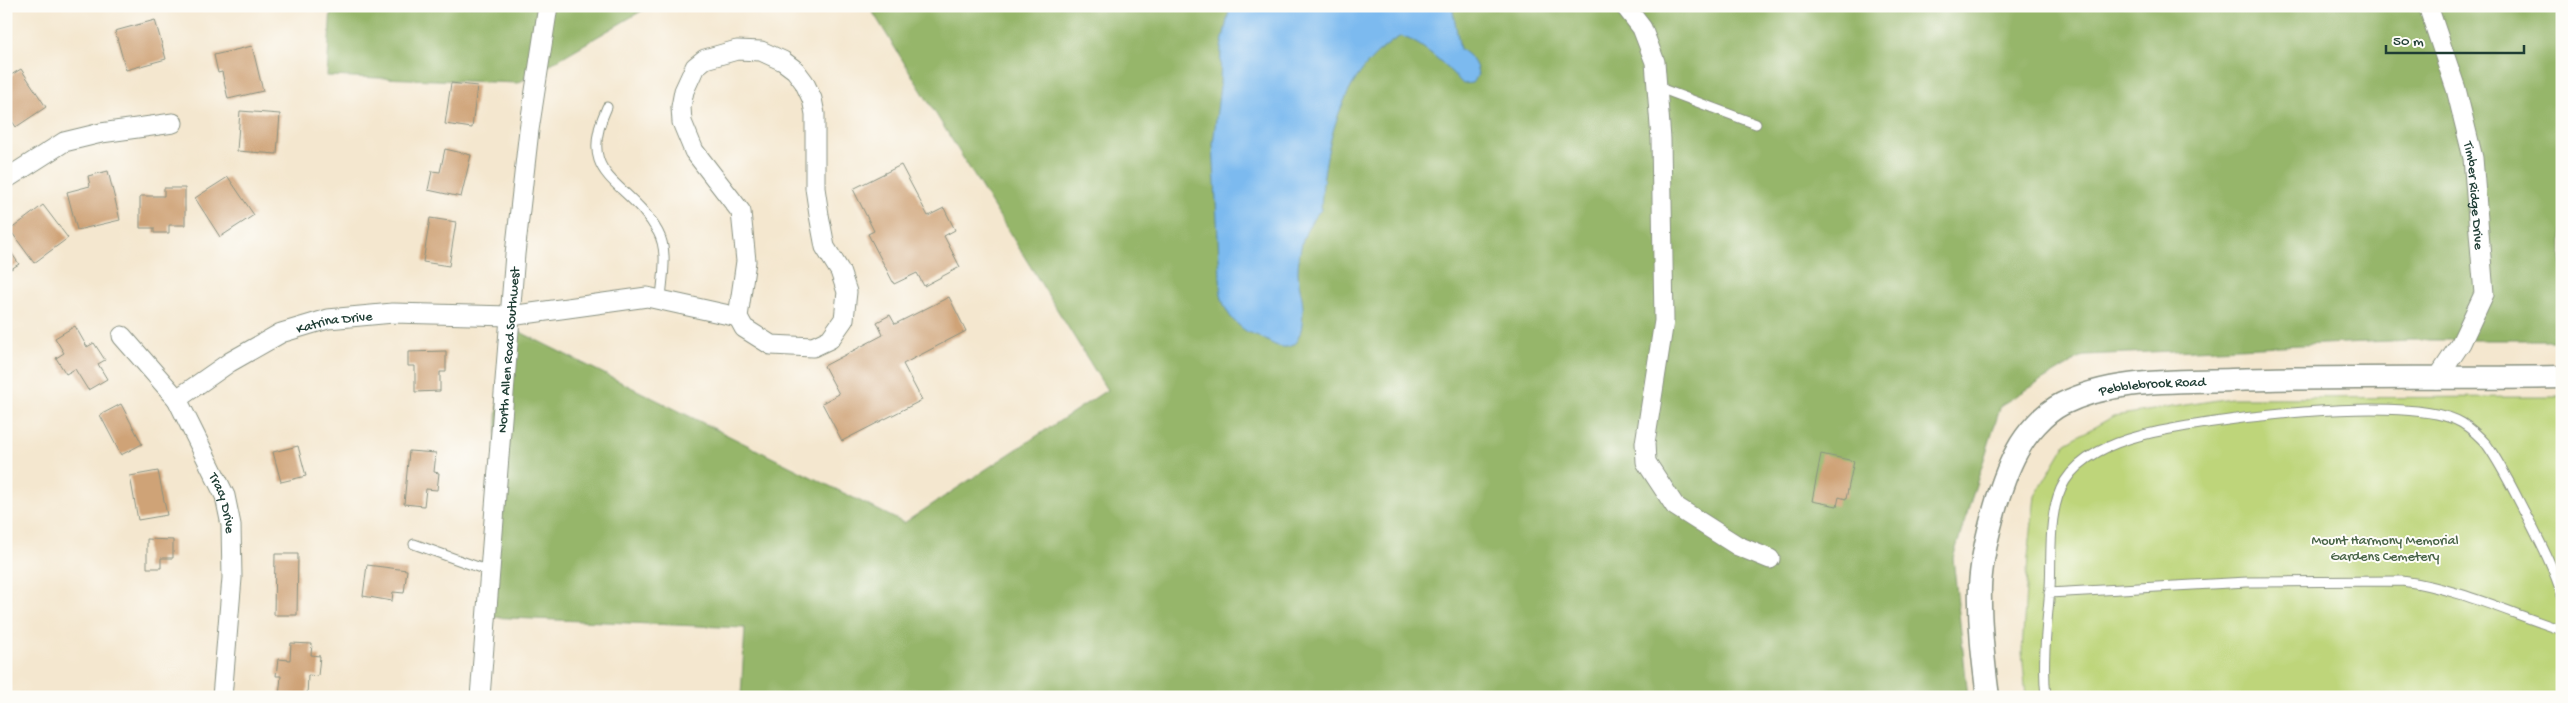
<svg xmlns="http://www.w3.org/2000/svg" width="2568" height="703" font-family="'Gochi Hand',sans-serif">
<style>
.green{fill:#bed57a;stroke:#6e8957}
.forest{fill:#96b66a;stroke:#5a7a4f}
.water{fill:#7cbaef;stroke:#4e7c92}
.building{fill:#cfa377}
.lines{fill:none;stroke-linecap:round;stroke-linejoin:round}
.service-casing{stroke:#8a9282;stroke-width:11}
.minor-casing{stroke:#8a9282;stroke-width:21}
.tertiary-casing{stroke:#8a9282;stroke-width:25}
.service{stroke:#fff;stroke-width:9}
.minor{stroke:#fff;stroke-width:19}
.tertiary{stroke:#fff;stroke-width:22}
.labels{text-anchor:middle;stroke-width:4;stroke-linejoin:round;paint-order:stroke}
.street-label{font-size:14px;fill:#1f3d34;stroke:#fdfcf7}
.park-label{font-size:14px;fill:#476346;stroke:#fdfcf7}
</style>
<rect width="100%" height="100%" fill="#fdfcf7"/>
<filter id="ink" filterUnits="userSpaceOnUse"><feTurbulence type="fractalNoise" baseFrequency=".02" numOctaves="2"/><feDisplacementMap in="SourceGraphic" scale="10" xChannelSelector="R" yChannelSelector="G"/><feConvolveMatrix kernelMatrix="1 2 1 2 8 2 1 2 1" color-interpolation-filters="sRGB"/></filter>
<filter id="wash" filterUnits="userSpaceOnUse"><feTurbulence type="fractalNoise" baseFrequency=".0096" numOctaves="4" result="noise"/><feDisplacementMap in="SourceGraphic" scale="20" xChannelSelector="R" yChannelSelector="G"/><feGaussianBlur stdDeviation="1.12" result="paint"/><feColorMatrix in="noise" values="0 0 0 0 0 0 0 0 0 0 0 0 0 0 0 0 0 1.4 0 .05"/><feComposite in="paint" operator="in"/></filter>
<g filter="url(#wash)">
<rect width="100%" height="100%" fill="#f4e7cf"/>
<path class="green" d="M 2562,397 L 2562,697 L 2026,697 L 2022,652 L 2028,557 L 2035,496 L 2066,443 L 2114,416 L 2231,398 Z"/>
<path class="forest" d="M 331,6 L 650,6 L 518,83 L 327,76 Z
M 869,6 L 2562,6 L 2562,340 L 2410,340 L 2085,355 L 2001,405 L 1953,558 L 1968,697 L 741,697 L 745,628 L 487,617 L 502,323 L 904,523 L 1107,390 Z"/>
<path class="water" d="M 1230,6 L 1452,6 L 1460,49 C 1470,56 1477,62 1478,75 L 1472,83 L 1463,84 C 1446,66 1426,45 1401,36 C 1341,70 1324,146 1321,210 C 1305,225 1298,251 1298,273 C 1298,285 1303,296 1303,308 C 1303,337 1296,360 1264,339 C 1259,335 1252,335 1246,331 C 1232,321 1225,312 1221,295 L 1213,144 L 1220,85 L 1221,48 Z"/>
<g id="blocks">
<path class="building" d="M 155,20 L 166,59 L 126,70 L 115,31 Z
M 252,46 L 263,91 L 228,99 L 222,72 L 218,73 L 214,55 Z
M 21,69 L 46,107 L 16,127 L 6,112 L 6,78 Z
M 451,83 L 477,86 L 472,128 L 445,124 Z
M 240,111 L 280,114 L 277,154 L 237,151 Z
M 445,149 L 471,155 L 461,197 L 428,190 L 432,171 L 440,172 Z
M 901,165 L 928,216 L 944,208 L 955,230 L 944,236 L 960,267 L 924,286 L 917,273 L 894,284 L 868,234 L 874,231 L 853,189 Z
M 108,171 L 120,220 L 77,230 L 67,192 L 90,186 L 88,176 Z
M 228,177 L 254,215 L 220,237 L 195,198 Z
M 164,188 L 185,188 L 185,225 L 169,225 L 169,233 L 154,233 L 154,228 L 140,228 L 140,196 L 164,196 Z
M 43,205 L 68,238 L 34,263 L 10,230 Z
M 430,218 L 456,222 L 449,266 L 423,262 Z
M 6,245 L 19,264 L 6,272 Z
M 949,297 L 966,331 L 903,364 L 922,400 L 842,441 L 822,403 L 839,394 L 824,366 L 883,335 L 877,322 L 890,315 L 895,324 Z
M 75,326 L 87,347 L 94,343 L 105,360 L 98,364 L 107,379 L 88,390 L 75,369 L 66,374 L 56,358 L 64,353 L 55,338 Z
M 446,351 L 446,372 L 440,372 L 440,391 L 415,392 L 415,366 L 408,366 L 408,352 Z
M 121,404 L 142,444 L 121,455 L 100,415 Z
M 298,446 L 306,476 L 281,482 L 273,452 Z
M 409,451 L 436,453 L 434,472 L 439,473 L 437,490 L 426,489 L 424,506 L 404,504 Z
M 1821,454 L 1854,461 L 1846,499 L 1839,497 L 1837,506 L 1812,501 Z
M 158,471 L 167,515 L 138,520 L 130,476 Z
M 147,539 L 173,540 L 173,558 L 161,558 L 161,568 L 147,568 Z
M 275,554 L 298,554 L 297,615 L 274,615 Z
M 367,565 L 407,570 L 404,593 L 393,592 L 392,601 L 363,596 Z
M 291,643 L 312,644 L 311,655 L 320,656 L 318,676 L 308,675 L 307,697 L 279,697 L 281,676 L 276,676 L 278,659 L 290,660 Z"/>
</g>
</g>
<g filter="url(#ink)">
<use href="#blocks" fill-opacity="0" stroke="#8a9282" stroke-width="1"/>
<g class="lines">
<defs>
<path id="service" d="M 1657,87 L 1756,124
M 607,107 C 574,180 628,178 658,232 C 669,252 662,278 661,300
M 414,544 L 489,571
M 2049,593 L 2247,582 L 2402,581 C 2457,588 2510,613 2562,630
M 2046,697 C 2042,661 2047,624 2050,588 C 2052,555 2047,510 2065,481 C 2080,457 2112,443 2139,436 C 2199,420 2412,392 2462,423 C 2470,428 2481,438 2487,445 C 2504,469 2516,496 2530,522 C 2542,546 2554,569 2562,595"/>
<g id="minor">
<path d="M 1625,6 L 1642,28 L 1655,62 L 1661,139 L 1664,321 L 1645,443 L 1646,462 L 1675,506 L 1738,546 L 1770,559"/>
<path id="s1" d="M 2428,6 L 2456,89 L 2473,158 L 2484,294 L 2461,343 L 2437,379"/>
<path d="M 737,50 L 761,51 L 783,61 L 795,70 L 804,82 L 812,99 L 815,114 L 815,188 L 819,215 L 825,247 L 840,271 L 847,292 L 844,319 L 830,339 L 813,347 L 771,345 L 744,328 L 738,317 L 746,261 L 741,212 L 694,151 L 682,122 L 681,107 L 684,91 L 695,67 L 705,59 Z"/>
<path d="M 6,179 L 64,142 L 101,133 L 173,123"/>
<path id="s2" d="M 122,336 L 177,399 L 225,496 L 231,525 L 232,578 L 222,697"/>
<path id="s3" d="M 177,399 L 230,362 L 281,333 L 328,319 L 393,313 L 510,316 L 647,297 L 738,317"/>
<path id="s4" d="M 480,697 L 515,254 L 529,130 L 548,6"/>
</g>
<g id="tertiary">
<path id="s5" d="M 1988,697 C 1983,659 1979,624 1980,586 C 1982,549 1999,484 2017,451 C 2026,434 2044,413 2062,404 C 2114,378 2176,382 2232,380 C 2342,376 2452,379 2562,377"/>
</g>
</defs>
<use href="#service" class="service-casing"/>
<use href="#minor" class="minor-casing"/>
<use href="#tertiary" class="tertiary-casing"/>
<use href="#service" class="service"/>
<use href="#minor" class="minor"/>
<use href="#tertiary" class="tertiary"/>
</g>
</g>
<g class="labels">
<g class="street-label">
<text dy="5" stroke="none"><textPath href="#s1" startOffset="196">Timber Ridge Drive</textPath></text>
<text dy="5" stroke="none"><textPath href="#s3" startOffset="178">Katrina Drive</textPath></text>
<text dy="5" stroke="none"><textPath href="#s4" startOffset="348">North Allen Road Southwest</textPath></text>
<text dy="5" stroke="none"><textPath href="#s5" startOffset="411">Pebblebrook Road</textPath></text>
<text dy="5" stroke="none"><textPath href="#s2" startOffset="198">Tracy Drive</textPath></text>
</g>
<g class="park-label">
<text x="2385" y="544">Mount Harmony Memorial<tspan x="2385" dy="16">Gardens Cemetery</tspan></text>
</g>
</g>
<rect width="2568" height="703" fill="none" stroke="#fdfcf7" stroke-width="25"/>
<path d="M2386 45v8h138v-8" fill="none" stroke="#1f3d34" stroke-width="2.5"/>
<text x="2393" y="45" font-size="15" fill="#1f3d34" stroke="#fdfcf7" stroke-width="4" paint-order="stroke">50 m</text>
</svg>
